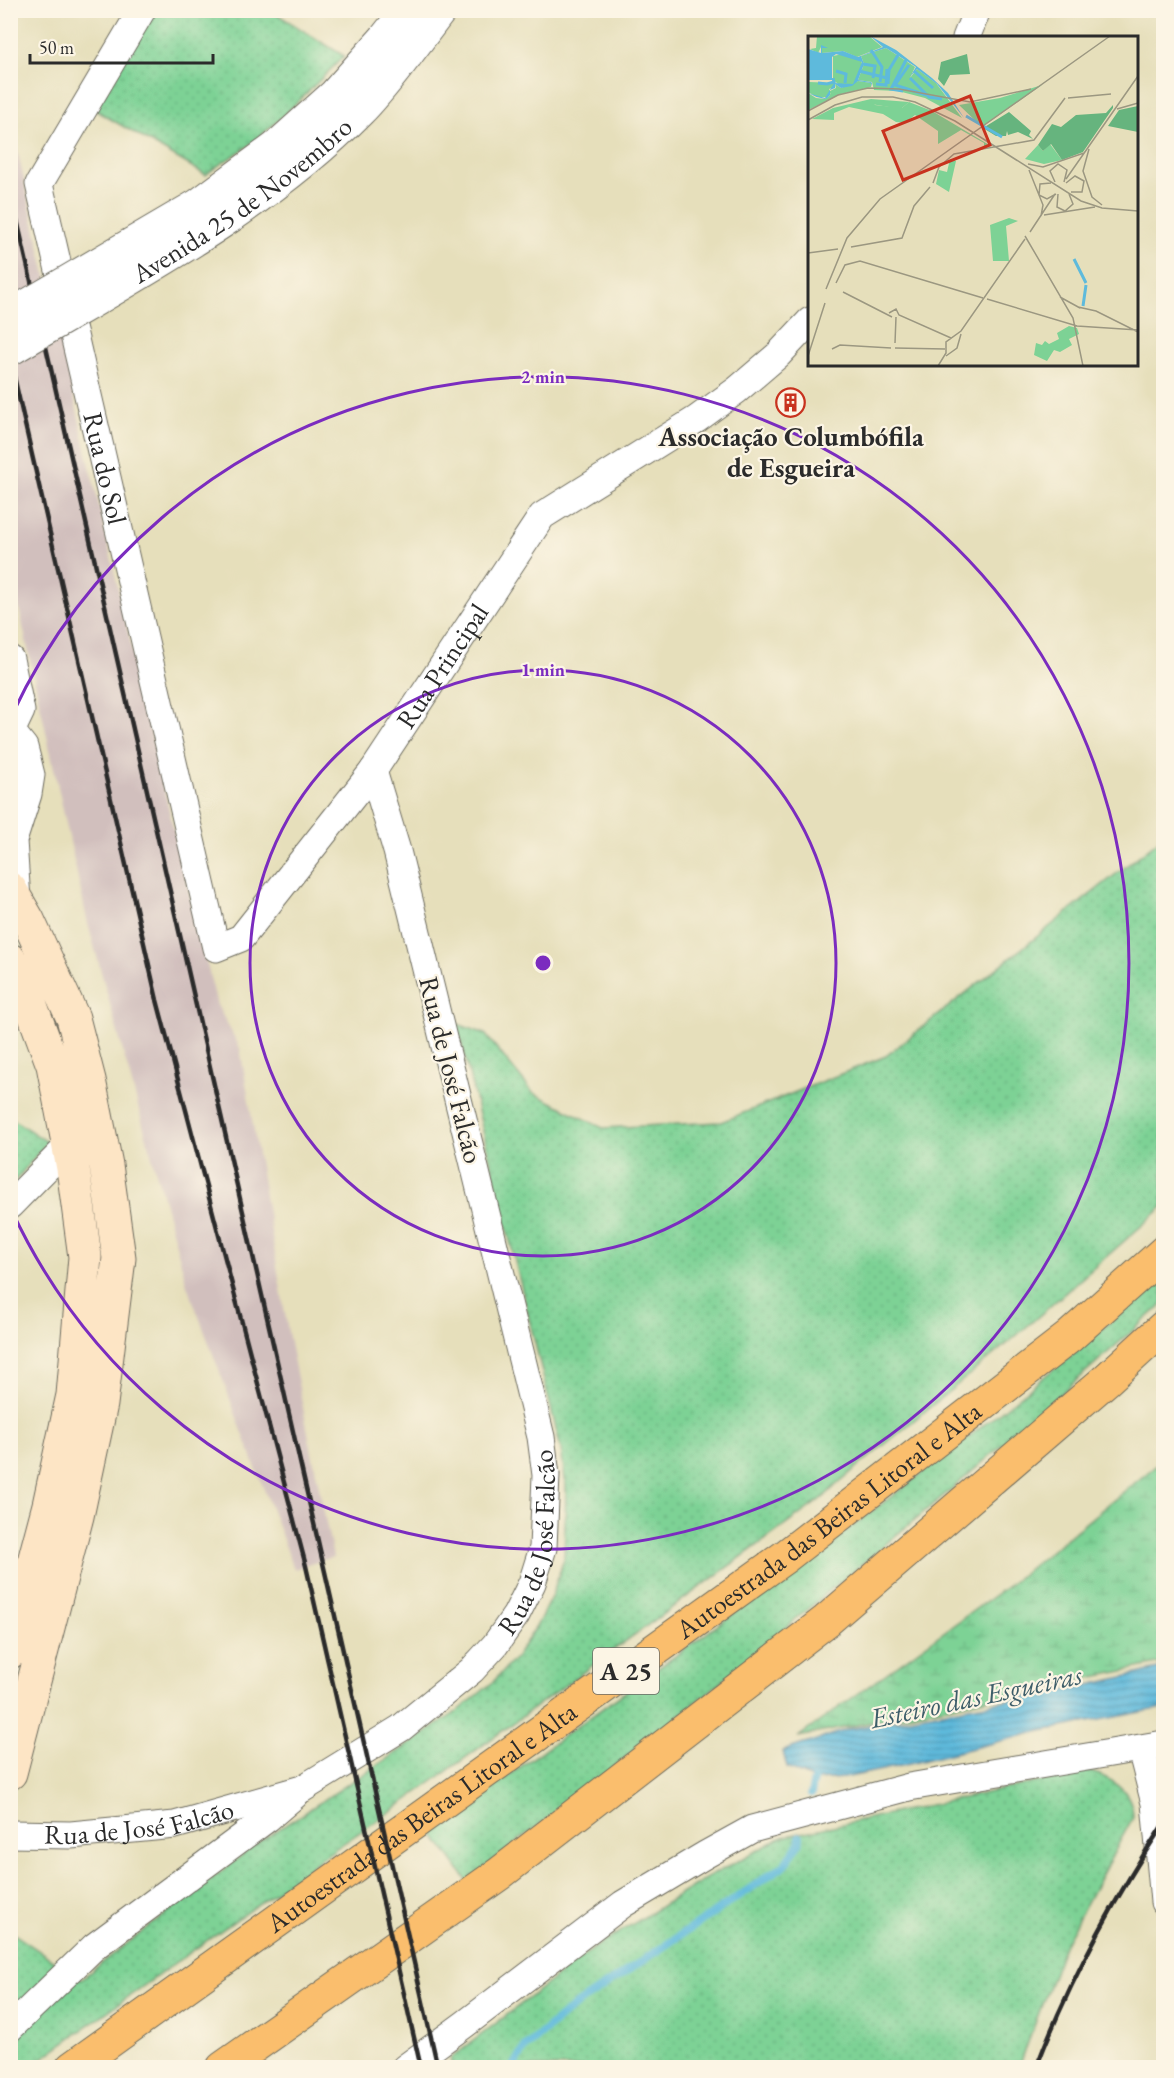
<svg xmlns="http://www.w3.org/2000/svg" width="1174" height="2078" font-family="'EB Garamond',serif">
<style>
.railway{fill:#d1bfbd}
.grass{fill:url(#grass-dots);stroke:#547e60;stroke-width:1.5}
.wetland{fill:url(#wetland-marsh);stroke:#547e60;stroke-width:1.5}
.water{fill:url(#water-rules);stroke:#447284;stroke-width:1.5}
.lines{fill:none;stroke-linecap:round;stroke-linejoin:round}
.stream{stroke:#5ebadc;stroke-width:8}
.minor-casing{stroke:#6c6a5d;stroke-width:29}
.tertiary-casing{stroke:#6c6a5d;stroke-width:35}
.secondary-casing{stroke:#6c6a5d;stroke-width:35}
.motorway-casing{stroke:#6c6a5d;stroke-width:35}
.minor{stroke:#fff;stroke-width:27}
.tertiary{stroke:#fff;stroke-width:33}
.secondary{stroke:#fde5c5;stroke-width:33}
.motorway{stroke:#fabe6d;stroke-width:33}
.rail{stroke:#2b2b2b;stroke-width:4.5}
.tertiary-bridge-casing{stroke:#6c6a5d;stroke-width:35;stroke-linecap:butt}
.tertiary-bridge{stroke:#fff;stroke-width:33}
.ring{fill:none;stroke:#7b2cbf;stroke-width:3}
.labels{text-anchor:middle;stroke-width:4.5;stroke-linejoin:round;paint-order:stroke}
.shield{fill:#fcf5e5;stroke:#6a6863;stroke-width:1.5}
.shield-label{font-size:26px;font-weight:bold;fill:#2b2b2b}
.street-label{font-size:27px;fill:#2b2b2b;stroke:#fcf5e5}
.poi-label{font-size:27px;font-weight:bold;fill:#2b2b2b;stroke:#fcf5e5}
.water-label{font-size:28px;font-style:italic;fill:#3d5d69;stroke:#fcf5e5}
.inset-river{fill:none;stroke:#5ebadc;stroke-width:3}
.inset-road{fill:none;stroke:#9b9781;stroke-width:1.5}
.view{fill:#c8321e;fill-opacity:0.15;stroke:#c8321e;stroke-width:3}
.inset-edge{fill:none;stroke:#2b2b2b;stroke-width:3}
.centre{fill:#7b2cbf;stroke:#fcf5e5;stroke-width:3}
.ring-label{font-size:18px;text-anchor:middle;font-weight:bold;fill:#7b2cbf;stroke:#fcf5e5;stroke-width:4.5;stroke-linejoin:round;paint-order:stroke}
</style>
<defs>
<pattern id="grass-dots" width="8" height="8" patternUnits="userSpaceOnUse" patternTransform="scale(1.5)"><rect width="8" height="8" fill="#7dd295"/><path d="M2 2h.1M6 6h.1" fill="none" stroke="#6cb481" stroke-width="1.8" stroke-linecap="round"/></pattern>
<pattern id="wetland-marsh" width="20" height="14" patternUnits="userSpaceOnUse" patternTransform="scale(1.5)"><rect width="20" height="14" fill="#7dd295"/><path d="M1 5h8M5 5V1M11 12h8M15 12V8" fill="none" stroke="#6cb481"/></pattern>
<pattern id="water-rules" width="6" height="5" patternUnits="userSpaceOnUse" patternTransform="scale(1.5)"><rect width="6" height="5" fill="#5ebadc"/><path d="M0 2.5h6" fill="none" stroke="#4e97b3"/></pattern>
</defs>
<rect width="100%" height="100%" fill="#fcf5e5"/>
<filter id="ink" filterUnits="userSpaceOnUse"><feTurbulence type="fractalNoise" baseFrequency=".0167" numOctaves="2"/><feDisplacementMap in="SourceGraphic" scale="12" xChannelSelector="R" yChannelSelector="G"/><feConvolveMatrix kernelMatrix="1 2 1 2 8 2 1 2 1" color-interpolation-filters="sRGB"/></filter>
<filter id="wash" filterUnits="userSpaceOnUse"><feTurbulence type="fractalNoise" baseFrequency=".008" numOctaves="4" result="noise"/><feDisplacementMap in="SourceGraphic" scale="24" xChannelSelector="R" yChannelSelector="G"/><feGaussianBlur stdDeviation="1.35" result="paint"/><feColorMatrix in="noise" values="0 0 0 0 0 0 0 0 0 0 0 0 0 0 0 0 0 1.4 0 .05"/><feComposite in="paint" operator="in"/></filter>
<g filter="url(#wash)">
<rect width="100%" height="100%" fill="#e6dfbb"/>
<path class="railway" d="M 10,119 L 173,827 L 217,1005 L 240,1048 L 290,1343 L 333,1557 L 294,1569 L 187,1285 L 88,924 L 11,572 Z"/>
<path class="grass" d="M 150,11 L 272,11 L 344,56 C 314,86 285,116 252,143 C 236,156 220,162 206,175 L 90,107 Z
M 1163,837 L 1163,1207 L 1016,1336 L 837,1484 L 824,1497 L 406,1801 L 335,1849 L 30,2067 L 11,2068 L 10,1940 L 14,1934 L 81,1979 L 262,1840 L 413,1742 L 462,1708 L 493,1682 L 516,1657 L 536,1627 L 552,1595 L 564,1559 L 566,1487 L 561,1449 L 459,1033 L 452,1022 L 485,1034 L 533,1093 L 603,1128 L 721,1122 L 886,1056 Z
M 11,1118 L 47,1142 L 11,1186 Z
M 1163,1277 L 1163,1304 L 967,1476 L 687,1710 L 467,1881 L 431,1831 C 679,1653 932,1478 1163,1277 Z
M 1088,1771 C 1111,1778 1133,1789 1133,1817 L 1064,1945 L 1019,2067 L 452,2067 L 450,2059 L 591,1950 L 705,1879 L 782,1837 Z"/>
<path class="wetland" d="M 1163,1460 L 1163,1663 L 798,1737 L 1009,1585 Z"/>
<path class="water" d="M 1163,1668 L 1163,1708 L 1041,1731 L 905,1765 L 844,1778 L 814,1780 L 787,1768 L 783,1751 L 849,1729 L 1085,1686 Z"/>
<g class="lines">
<path class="stream" d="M 811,1794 L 814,1780
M 513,2068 L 525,2048 L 570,2009 L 748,1890 L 784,1865 L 799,1844 L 800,1837"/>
</g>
</g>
<g filter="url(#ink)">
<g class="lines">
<defs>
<g id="minor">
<path id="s1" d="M 142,10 L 39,184 L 216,948 L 241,938 L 373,771 L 542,516 L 697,419 L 737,390 L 778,355 L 810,321"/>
<path d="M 966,38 L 977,10"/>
<path d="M 10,659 L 21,711 L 10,734"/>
<path d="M 12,732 L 24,747 L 31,775 L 28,794 L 13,841 L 17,900"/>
<path d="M 10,1205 L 69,1145"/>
<path d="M 1141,1749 L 1155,1803 L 1164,1902"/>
<path id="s2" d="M 10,1834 L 71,1835 L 175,1825 L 302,1789 L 401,1728 L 472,1670 L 495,1645 L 516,1615 L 532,1583 L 543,1548 L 546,1475 L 541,1437 L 397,851 L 373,771"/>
<path d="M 10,2028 L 95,1946 L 268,1818 L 295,1795"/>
<path d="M 405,2068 L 465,2024 L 623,1904 L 705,1855 L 752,1829 L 909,1787 L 1164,1744"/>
</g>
<path id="tertiary" d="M 385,39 L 408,10
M 406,55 L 440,10"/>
<path id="secondary" d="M 10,889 L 28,920 L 73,1018 L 89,1080 L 106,1165 L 119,1258 L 101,1404 L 77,1516 L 10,1773
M 10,960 L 30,1003 L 53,1065 L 73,1168 L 85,1257 L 73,1395 L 49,1505 L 10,1652"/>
<g id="motorway">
<path id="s3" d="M 72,2068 L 786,1556 L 1069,1337 L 1164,1252"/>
<path d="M 223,2068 L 499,1874 L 826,1621 L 1105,1381 L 1164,1327"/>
</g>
</defs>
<use href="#minor" class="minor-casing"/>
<use href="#tertiary" class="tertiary-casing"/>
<use href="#secondary" class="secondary-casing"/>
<use href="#motorway" class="motorway-casing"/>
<use href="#minor" class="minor"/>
<use href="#tertiary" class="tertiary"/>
<use href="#secondary" class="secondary"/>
<use href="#motorway" class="motorway"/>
<path class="rail" d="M 10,189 L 438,2068
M 10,359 L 157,1000 L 306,1566 L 421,2068
M 1036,2068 C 1070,1979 1112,1902 1164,1823"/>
<defs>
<g id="tertiary-bridge">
<path d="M 10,316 L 199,205 L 276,148 L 335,95 L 385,39"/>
<path id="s4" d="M 10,349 C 130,278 260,211 359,111 C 376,94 391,74 406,55"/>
</g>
</defs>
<use href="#tertiary-bridge" class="tertiary-bridge-casing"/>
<use href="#tertiary-bridge" class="tertiary-bridge"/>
</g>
</g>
<g class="ring">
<circle cx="543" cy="963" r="293"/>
<path d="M12 715A586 586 0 1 1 12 1211"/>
</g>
<defs>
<symbol id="building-ring" viewBox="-11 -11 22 22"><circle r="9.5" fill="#fcf5e5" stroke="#c8321e" stroke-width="1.5"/><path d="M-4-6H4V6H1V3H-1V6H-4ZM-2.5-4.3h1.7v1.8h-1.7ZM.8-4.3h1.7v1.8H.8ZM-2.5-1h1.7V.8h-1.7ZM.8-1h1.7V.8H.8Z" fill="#c8321e"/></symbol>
</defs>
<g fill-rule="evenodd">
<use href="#building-ring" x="774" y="386" width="33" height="33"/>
</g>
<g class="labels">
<rect class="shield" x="593" y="1648" width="66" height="46" rx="4.5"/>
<g class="shield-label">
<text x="626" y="1680">A 25</text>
</g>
<g class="street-label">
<text dy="9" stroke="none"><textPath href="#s4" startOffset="276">Avenida 25 de Novembro</textPath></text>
<text dy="9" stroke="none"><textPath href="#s1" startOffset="494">Rua do Sol</textPath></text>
<text dy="9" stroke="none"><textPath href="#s1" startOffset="1352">Rua Principal</textPath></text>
<text transform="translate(451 1070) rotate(76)" y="9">Rua de José Falcão</text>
<text dy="9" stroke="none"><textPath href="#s3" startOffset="934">Autoestrada das Beiras Litoral e Alta</textPath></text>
<text dy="9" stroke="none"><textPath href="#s2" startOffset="651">Rua de José Falcão</textPath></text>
<text dy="9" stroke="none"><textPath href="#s3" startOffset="430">Autoestrada das Beiras Litoral e Alta</textPath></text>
<text dy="9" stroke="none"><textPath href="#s2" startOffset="130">Rua de José Falcão</textPath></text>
</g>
<g class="poi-label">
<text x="791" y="446">Associação Columbófila<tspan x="791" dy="31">de Esgueira</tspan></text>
</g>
<g class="water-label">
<text transform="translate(976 1696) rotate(-12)" y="10">Esteiro das Esgueiras</text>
</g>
</g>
<g transform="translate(808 36)">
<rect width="330" height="330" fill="#e6dfbb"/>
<path d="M 234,49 L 174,91 L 151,69 L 192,62 ZM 63,63 L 67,69 L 94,72 L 101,66 L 124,75 L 183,110 L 176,111 L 176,107 L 153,94 L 130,108 L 130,95 L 107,79 L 97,87 L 88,86 L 75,78 L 41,71 L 26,77 L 26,84 L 4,83 L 25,72 ZM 242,108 L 254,124 L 236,128 L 217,123 L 230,109 L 235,115 ZM 142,123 L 148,125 L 141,156 L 128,148 L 131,134 L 139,136 ZM 261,290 L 269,292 L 271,298 L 261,303 L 264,309 L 252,316 L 246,314 L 239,325 L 226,319 L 228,307 L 234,309 L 237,305 L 241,308 L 251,303 L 249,297 Z" fill="#7dd295"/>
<path d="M 159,18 L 162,38 L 142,39 L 136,50 L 130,43 L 133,26 ZM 305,69 L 305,72 L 275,116 L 254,124 L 243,108 L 235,115 L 230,109 L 244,88 L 253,91 L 268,79 L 298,77 ZM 330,70 L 330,96 L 300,90 L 311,74 ZM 201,76 L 223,95 L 221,99 L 225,103 L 210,96 L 200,99 L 199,95 L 198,100 L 188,100 L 175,92 Z" fill="#66b47e"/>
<path d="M 9,0 L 61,0 L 74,11 L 49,21 L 35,15 L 14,17 L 13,11 L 10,17 L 2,13 L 8,12 ZM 78,12 L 107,31 L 102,42 L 109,33 L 128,47 L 154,82 L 117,62 L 90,55 L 66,54 L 64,46 L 50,44 L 56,28 L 53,20 ZM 35,18 L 51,22 L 54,27 L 47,47 L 33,50 L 25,44 L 25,20 ZM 50,45 L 63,47 L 63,51 L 33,58 L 0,74 L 0,57 L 8,62 L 17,63 L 21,60 L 23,57 L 18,61 L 9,61 L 0,56 L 1,46 L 26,47 L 27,51 L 21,53 L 22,55 L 28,52 L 27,48 L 33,52 ZM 63,63 L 101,66 L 94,72 L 87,72 L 63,68 Z" fill="#7dd295"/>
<path d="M 201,182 L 210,185 L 198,190 L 201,225 L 185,225 L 182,189 Z" fill="#7dd295"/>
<path d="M 62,0 L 88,14 L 124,42 L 140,57 L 156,82 L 129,48 L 109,33 L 102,41 L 108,31 L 78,12 L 53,20 L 56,28 L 50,44 L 63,46 L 64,47 L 64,51 L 63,47 L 50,45 L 44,50 L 33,52 L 27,48 L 27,52 L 22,54 L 22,59 L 19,62 L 17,63 L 9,61 L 0,57 L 17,62 L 26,47 L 45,48 L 54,26 L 28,18 L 24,21 L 24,44 L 0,44 L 0,13 L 13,17 L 13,9 L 20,12 L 14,12 L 14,17 L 35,15 L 50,21 L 75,11 Z" fill="#5ebadc"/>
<path class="inset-river" d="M 63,14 L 74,31 L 72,46M 55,28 L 67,30 L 65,42M 101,29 L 87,49 L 118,59M 28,35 L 38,38 L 37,47M 51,35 L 79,42M 106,35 L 125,52M 102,42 L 121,61 L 134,63M 10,47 L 19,48 L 26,46 L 25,42M 68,48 L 78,49 L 79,33M 80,48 L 81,34 L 90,19M 95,55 L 83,53 L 98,24M 158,80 L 194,101M 266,223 L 278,247M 275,270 L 278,249"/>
<path class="inset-road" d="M 260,62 L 303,58M 309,73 L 330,67M 0,75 L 30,59 L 60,52 L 91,53 L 162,66 L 223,53M 0,84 L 27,69 L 54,61 L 85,61 L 107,66 L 147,85 L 273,165 L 294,172 L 330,175M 281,113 L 275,135 L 284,161 L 294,169M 220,128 L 235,131 L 276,117M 221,134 L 235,169 L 233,180M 258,143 L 330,40M 247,146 L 242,135 L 250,128 L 259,134 L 256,146M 125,147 L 131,131 L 146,118 L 226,104 L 257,62M 243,147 L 232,148 L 231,159 L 239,163 L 248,158M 258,147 L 267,140 L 276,145 L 274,156 L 263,156M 250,158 L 249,171 L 257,175 L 265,168 L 261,158M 236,179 L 287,171M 222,196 L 247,158M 217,200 L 265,282 L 275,330M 43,211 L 94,202 L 106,170 L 122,151M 0,217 L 30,213M 28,247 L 37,229 L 52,225 L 175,262M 18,253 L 39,202 L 72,163 L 302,0M 35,256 L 84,281M 252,261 L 272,272M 179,263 L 269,290 L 330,294M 270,271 L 288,275 L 330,296M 81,277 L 88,273 L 91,279 L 143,302M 87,307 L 88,281M 87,312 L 137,313M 24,313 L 32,309 L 83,312M 0,320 L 17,267M 138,320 L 149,312 L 153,298M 130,330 L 138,317 L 138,306 L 153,295 L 217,203"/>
<path class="view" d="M 162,60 L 182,109 L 95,144 L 75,95 Z"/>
<rect width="330" height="330" class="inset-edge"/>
</g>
<circle cx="543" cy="963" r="9" class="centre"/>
<g class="ring-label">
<text x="543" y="383">2 min</text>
<text x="543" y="676">1 min</text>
</g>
<rect width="1174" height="2078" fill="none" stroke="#fcf5e5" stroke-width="36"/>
<path d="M30 54v9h183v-9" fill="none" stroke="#2b2b2b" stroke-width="3"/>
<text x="39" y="54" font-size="18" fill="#2b2b2b" stroke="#fcf5e5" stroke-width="4.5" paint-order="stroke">50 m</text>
</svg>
